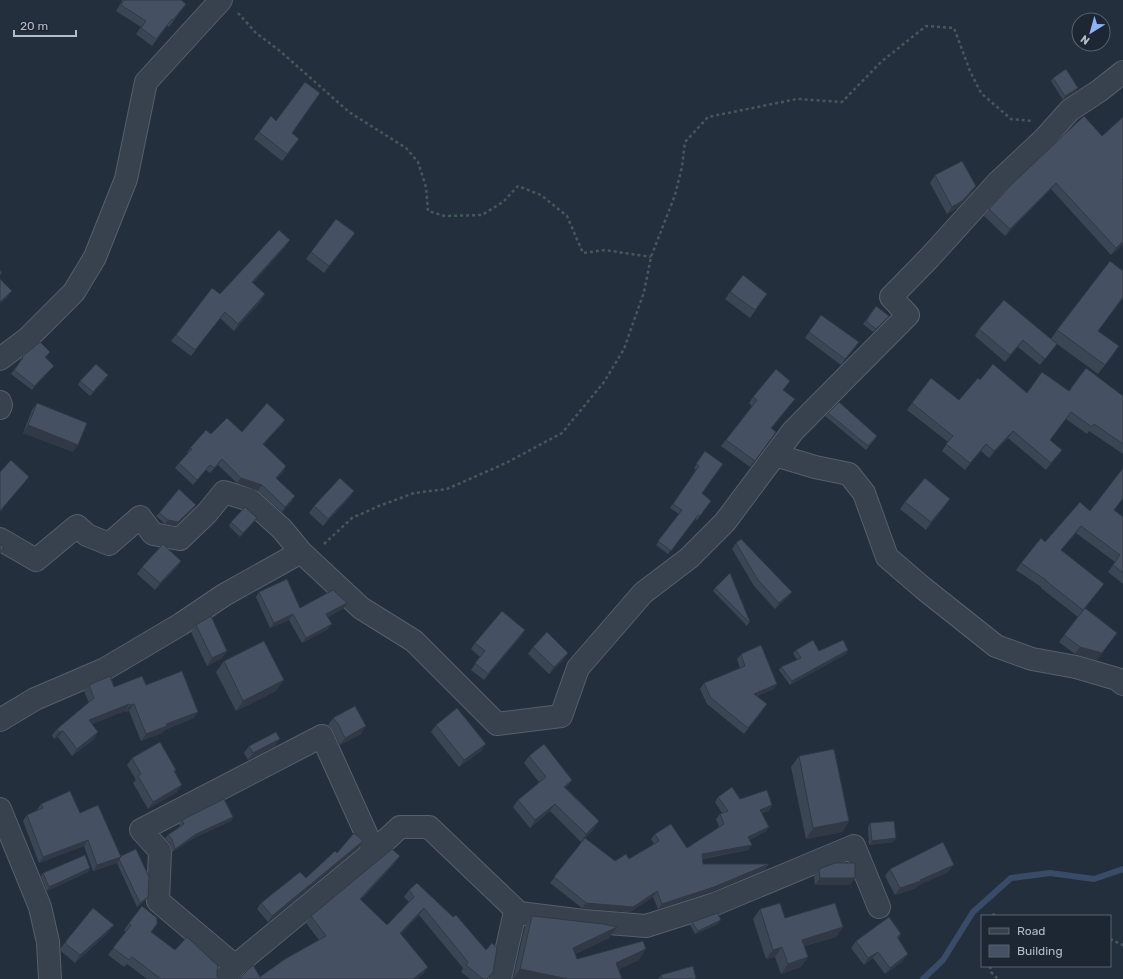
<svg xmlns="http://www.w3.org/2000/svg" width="1123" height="979" font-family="Rubik,sans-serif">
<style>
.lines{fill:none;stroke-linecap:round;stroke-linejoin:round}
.stream{stroke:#394c67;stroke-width:6}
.minor-casing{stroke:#565f6c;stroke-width:24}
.path{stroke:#44595c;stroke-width:2.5;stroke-dasharray:3 3;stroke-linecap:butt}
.minor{stroke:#38414e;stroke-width:22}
.wall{fill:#3b4654}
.shaded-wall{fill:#303945}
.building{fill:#455162;stroke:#303945}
</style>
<rect width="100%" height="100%" fill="#242f3e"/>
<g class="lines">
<path class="stream" d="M 923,979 L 943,960 L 973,912 L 1011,878 L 1050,873 L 1094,879 L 1123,869"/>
<defs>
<path id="minor" d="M 0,359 L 28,338 L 74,292 L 95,257 L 126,179 L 146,82 L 221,0
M 0,402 L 1,405 L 0,408
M 775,455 L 815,467 L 849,474 L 864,493 L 887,557 L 923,588 L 996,646 L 1032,659 L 1076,667 L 1117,679 L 1123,684
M 0,539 L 36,560 L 77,526 L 87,535 L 109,544 L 140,517 L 153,534 L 180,539 L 207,513 L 224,492 L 250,500 L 282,529 L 301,552 L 224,595 L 181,624 L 105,669 L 35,699 L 0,720
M 301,552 L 361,608 L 414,641 L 497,724 L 561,716 L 578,668 L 643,593 L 689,558 L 725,522 L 793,431 L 908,315 L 891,297 L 930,257 L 998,182 L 1044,139 L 1070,110 L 1099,91 L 1123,72
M 0,809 L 40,907 L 48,942 L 50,979
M 235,966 L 158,901 L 160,851 L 141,830 L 322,736 L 374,851
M 224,979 L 235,966 L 374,851 L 400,827 L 429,827 L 519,913
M 500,979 L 514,916 L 519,913 L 584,921 L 646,926 L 715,904 L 854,846 L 879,907"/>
</defs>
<use href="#minor" class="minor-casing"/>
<path class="path" d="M 238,13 L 256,33 L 280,51 L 349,112 L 406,148 L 418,162 L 426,187 L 428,211 L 445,216 L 482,215 L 503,202 L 518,186 L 541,195 L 567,216 L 583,253 L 605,250 L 651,257
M 324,544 L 352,518 L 379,506 L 414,493 L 447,489 L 506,463 L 562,433 L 604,382 L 624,349 L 644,292 L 651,257 L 675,195 L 682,167 L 685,142 L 708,117 L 797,99 L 842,102 L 881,62 L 926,26 L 954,28 L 970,71 L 981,93 L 1011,119 L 1032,121
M 993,916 L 995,912
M 1110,939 L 1123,945
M 990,966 L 991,972 L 998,979"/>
<use href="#minor" class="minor"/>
</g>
<path class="wall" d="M 122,0 L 181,0 L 186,4 L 169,27 L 167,26 L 152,46 L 136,34 L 141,27 L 116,11 L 122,1 Z
M 1053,78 L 1078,88 L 1076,91 L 1063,100 L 1051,81 Z
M 1084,116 L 1123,245 L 1111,255 L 1051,189 L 1005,236 L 984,216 L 989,209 Z
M 259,132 L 292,133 L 294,146 L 282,161 L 254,139 Z
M 935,175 L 971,193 L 957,208 L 947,214 L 930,183 Z
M 290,240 L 285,247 L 253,283 L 261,301 L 234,331 L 220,318 L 191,356 L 171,341 L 176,335 L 220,294 Z
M 350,240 L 324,273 L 306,259 L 311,252 Z
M 730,292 L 767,294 L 750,318 L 725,299 Z
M 1123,298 L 1098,331 L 1113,355 L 1098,374 L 1057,344 L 1040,365 L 1018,347 L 1005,362 L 975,336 L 979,329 L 1051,339 L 1057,330 Z
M 876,306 L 886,319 L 873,332 L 863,324 Z
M 821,315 L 855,348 L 841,365 L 805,338 Z
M 48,355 L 46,357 L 54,366 L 51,369 L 32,390 L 11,374 L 20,362 L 20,361 L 22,357 Z
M 106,379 L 90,396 L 78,385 L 80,381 Z
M 980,380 L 1027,393 L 1069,391 L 1123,396 L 1123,454 L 1089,431 L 1087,434 L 1066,419 L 1050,440 L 1062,450 L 1046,470 L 1008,438 L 989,458 L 981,451 L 965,470 L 942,451 L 948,442 L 907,410 L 912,403 L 959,400 Z
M 753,397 L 790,405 L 771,429 L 776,432 L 750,467 L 721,446 L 752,406 L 749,403 Z
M 37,403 L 73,452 L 23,433 L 32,410 Z
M 828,413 L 875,439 L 866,450 L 825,416 Z
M 285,420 L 281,425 L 263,445 L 286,466 L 283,472 L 276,479 L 292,501 L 282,512 L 258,491 L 237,483 L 218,465 L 210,473 L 206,470 L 193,485 L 175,468 L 179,463 L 188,454 L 187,453 L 190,448 L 211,434 L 242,432 Z
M 705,451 L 702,494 L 711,501 L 697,520 L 695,519 L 668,554 L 656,545 L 679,514 L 670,508 L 696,470 L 694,468 Z
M 1123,468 L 1123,499 L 1114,510 L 1123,517 L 1123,584 L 1108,572 L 1115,562 L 1076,533 L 1061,550 L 1104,584 L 1085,608 L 1117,633 L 1097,660 L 1075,654 L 1059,642 L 1078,617 L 1041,588 L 1041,587 L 1016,570 L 1021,563 L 1045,542 L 1090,511 Z
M 354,491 L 349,498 L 323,526 L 309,513 L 314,506 Z
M 950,499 L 945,506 L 926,530 L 900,509 L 905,502 Z
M 194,508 L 176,526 L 165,524 L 156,516 L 159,513 Z
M 255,521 L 240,537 L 229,526 L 231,522 Z
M 736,543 L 792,592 L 788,597 L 775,609 L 754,586 L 732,549 Z
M 181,561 L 176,568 L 155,590 L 137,574 L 142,567 Z
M 715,588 L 750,622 L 747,625 L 747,626 L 713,591 Z
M 259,592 L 300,608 L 343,609 L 328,617 L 328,629 L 302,643 L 289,620 L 270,628 L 256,597 Z
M 196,625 L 227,651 L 222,658 L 207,666 L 191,632 Z
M 521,636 L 484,680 L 471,670 L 480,657 L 471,649 L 475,643 Z
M 533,647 L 563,660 L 549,674 L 528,654 Z
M 796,650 L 819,651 L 848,650 L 846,654 L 790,685 L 779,670 L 781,667 L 797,660 L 793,653 Z
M 741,654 L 774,689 L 757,696 L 763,710 L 744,734 L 707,704 L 700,689 L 704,683 L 740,668 L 737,659 Z
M 224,661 L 276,691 L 236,711 L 216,672 Z
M 89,685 L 114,687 L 146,685 L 194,718 L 165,730 L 162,733 L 141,741 L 129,711 L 125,712 L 125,711 L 92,724 L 94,739 L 72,756 L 58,737 L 54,739 L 52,735 L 57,729 L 89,703 L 84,691 Z
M 333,718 L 361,734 L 340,745 L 333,731 L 328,725 Z
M 436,725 L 481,751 L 459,767 L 431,732 Z
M 249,746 L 275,746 L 248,760 L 244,753 Z
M 529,756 L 572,780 L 566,788 L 599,821 L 594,829 L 585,838 L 615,861 L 629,859 L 654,844 L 651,839 L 655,834 L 687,848 L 719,827 L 716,819 L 720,814 L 722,813 L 715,802 L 718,797 L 740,799 L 772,805 L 769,811 L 762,813 L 769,827 L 765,832 L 749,840 L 752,845 L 748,850 L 703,859 L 703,864 L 766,869 L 711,892 L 658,909 L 653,897 L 630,912 L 582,908 L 550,883 L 585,838 L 581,842 L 550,811 L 530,828 L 513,807 L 518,800 L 539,782 L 524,763 Z
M 799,756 L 849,821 L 842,832 L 806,839 L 791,767 Z
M 132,758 L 176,770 L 175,772 L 177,792 L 148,809 L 133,783 L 136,780 L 127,765 Z
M 41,804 L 80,813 L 121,856 L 146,900 L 137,907 L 117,863 L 93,871 L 84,846 L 39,863 L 23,821 L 27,815 L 37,810 Z
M 233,817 L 231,821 L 194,838 L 172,852 L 170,843 L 165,838 L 168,835 L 180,826 L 179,824 L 182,820 Z
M 870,823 L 896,838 L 893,842 L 869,845 L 868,827 Z
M 363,841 L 359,847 L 268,922 L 257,909 L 261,903 L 306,878 L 337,853 Z
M 400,856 L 395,863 L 361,900 L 387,925 L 409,902 L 404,897 L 409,890 L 488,979 L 470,979 L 461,972 L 463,968 L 419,915 L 401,934 L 428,967 L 423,974 L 260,977 L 319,940 L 306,923 L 311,916 Z
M 90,868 L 88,872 L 47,891 L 41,876 L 43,873 Z
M 819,869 L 855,878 L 850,885 L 815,885 L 814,876 Z
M 890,869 L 948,872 L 917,886 L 916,888 L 895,895 L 885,876 Z
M 760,909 L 785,918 L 843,927 L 836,937 L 804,946 L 808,957 L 801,967 L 781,974 L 775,957 L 766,959 L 753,919 Z
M 532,916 L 609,938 L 575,954 L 577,959 L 639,960 L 619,969 L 622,979 L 513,979 L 525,926 Z
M 692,922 L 718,924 L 695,934 L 690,925 Z
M 129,923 L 151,932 L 175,950 L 217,970 L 217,976 L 219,979 L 147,979 L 127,964 L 124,967 L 108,955 L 126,932 L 124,930 Z
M 109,932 L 75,963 L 61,951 L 61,948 L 66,941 Z
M 901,934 L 898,939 L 903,961 L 885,974 L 873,958 L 864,965 L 851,948 L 856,941 Z
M 661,975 L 696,979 L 658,979 Z"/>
<path class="shaded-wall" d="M 1078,88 L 1076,91 L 1063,100 L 1065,96 Z
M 1056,183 L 1051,189 L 1005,236 L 1010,229 Z
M 976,186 L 971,193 L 957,208 L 947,214 L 952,207 Z
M 355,233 L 350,240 L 324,273 L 329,266 Z
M 290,240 L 285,247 L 248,289 L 252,282 Z
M 1123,242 L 1123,245 L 1111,255 L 1116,248 Z
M 12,291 L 7,298 L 0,304 L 0,302 Z
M 265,294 L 261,301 L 234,331 L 238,324 Z
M 1023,340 L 1018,347 L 1005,362 L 1010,355 Z
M 859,342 L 855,348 L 841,365 L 845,359 Z
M 54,366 L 51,369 L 32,390 L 34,386 Z
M 108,375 L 106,379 L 90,396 L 93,392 Z
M 795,399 L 790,405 L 767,434 L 771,428 Z
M 285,420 L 281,425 L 259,449 L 263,444 Z
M 28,425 L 78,445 L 73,452 L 23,433 Z
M 1013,431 L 1008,438 L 989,458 L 994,451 Z
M 986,444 L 981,451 L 965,470 L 970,463 Z
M 1062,450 L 1057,457 L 1046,470 L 1051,463 Z
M 222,459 L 218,465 L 210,473 L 214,468 Z
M 286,466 L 283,472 L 272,483 L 276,478 Z
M 29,477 L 24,483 L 0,512 L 0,511 Z
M 241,478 L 262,485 L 258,491 L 237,483 Z
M 354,491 L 349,498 L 323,526 L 328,519 Z
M 295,496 L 292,501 L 282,512 L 285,507 Z
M 950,499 L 945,506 L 926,530 L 931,522 Z
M 196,505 L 194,508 L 176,526 L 165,524 L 168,520 Z
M 257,518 L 255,521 L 240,537 L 243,533 Z
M 1081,526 L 1076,533 L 1056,557 L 1061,550 Z
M 181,561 L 176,568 L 155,590 L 160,583 Z
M 1104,584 L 1099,591 L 1078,617 L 1083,610 Z
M 792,592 L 788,597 L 775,609 L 779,603 Z
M 347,603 L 343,609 L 323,620 L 326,614 Z
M 293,614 L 289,620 L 270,628 L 274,623 Z
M 332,624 L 328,629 L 302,643 L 306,638 Z
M 525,630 L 521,636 L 484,680 L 488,674 Z
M 1117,633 L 1097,660 L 1075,654 L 1080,647 Z
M 848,650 L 846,654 L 790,685 L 792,681 Z
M 227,651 L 222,658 L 207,666 L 212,658 Z
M 568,653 L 563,660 L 549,674 L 554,667 Z
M 284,680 L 276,691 L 236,711 L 243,701 Z
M 777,684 L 774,689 L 750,699 L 754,694 Z
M 129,704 L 125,711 L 84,727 L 89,720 Z
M 134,704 L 129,711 L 125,712 L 130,705 Z
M 198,712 L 194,718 L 165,730 L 162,733 L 141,741 L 146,734 L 166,724 Z
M 366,726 L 361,734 L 340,745 L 345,738 Z
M 63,731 L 58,737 L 54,739 L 59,732 Z
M 98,732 L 94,739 L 72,756 L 77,749 Z
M 280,739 L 275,746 L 248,760 L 253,753 Z
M 486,744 L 481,751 L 459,767 L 464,760 Z
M 572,780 L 567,787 L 559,794 L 564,787 Z
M 182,785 L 177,792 L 148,809 L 153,802 Z
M 555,804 L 550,811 L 530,828 L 535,820 Z
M 772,805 L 769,811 L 756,815 L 760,810 Z
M 233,817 L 231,821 L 194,838 L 172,852 L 175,849 L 196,834 Z
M 599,821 L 594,829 L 581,842 L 586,834 Z
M 849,821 L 842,832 L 806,839 L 813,828 Z
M 769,827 L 765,832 L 744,842 L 748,837 Z
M 896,838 L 893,842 L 869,845 L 872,841 Z
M 88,840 L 84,846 L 39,863 L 43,857 Z
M 363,841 L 359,847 L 268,922 L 272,916 Z
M 752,845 L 748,850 L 699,859 L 702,854 Z
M 400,856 L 395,863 L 355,906 L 360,899 Z
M 121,857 L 117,863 L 93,871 L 97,865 Z
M 769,864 L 766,869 L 711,892 L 658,909 L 662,904 Z
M 954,865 L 948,872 L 917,886 L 916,888 L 895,895 L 900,888 L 920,880 Z
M 90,868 L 88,872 L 47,891 L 49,887 Z
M 820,878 L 855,878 L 850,885 L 815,885 Z
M 657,891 L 653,897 L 630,912 L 582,908 L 586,903 Z
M 148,897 L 146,900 L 137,907 L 140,903 Z
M 424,908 L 419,915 L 396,940 L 400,933 Z
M 721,920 L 718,924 L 695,934 L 698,931 Z
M 114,925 L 109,932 L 75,963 L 80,955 Z
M 617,927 L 609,938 L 565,958 L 573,948 Z
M 843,927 L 836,937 L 795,949 L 802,940 Z
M 782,947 L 775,957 L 766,959 L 773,950 Z
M 646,949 L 639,960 L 609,974 L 616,963 Z
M 878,952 L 873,958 L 864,965 L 868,958 Z
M 908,954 L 903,961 L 885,974 L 890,968 Z
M 808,957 L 801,967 L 781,974 L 788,964 Z
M 428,967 L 423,974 L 417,979 L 413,979 Z
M 520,969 L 568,979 L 513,979 Z"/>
<path class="building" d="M 124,0 L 181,0 L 186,4 L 173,20 L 172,19 L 156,39 L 141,28 L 146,21 L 121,5 Z
M 1066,69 L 1078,88 L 1065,96 L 1053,78 Z
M 305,82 L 320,93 L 292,133 L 299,139 L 287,154 L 259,132 L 271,116 L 276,121 Z
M 1084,116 L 1102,136 L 1123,117 L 1123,179 L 1122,180 L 1123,180 L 1123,242 L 1116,248 L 1056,183 L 1010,229 L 989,209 L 1012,184 Z
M 962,161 L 976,186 L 962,201 L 952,207 L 935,175 Z
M 336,219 L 355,233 L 329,266 L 311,252 Z
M 279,230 L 290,240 L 252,282 L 265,294 L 238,324 L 225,312 L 195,350 L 176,335 L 212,288 L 220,294 Z
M 1110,261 L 1123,271 L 1123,297 L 1098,331 L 1119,346 L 1105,365 L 1057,330 Z
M 0,270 L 2,273 L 0,275 Z
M 743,275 L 767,294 L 755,310 L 730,292 Z
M 0,279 L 12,291 L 0,302 Z
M 1004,300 L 1057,344 L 1045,359 L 1023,340 L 1010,355 L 979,329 Z
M 876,306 L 889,316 L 876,329 L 866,321 Z
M 821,315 L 859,342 L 845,359 L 809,332 Z
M 40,342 L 50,352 L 45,357 L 54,366 L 34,386 L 14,370 L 23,358 L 22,357 Z
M 96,364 L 108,375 L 93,392 L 80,381 Z
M 993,364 L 1027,393 L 1042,372 L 1069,391 L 1086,368 L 1123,396 L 1123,444 L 1094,424 L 1092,427 L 1071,412 L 1050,440 L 1062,450 L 1051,463 L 1013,431 L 994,451 L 986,444 L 970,463 L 946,444 L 953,436 L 912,403 L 931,378 L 959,400 L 978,378 L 980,380 Z
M 776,369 L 790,381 L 783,390 L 795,399 L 771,428 L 776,432 L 755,461 L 726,440 L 757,400 L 753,397 Z
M 839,402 L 877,436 L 868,446 L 828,413 Z
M 37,403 L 87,423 L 78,445 L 28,425 Z
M 267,403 L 285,420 L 263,444 L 286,466 L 276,478 L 295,496 L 285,507 L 262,485 L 241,478 L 222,459 L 214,468 L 210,465 L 197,480 L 179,463 L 192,449 L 190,448 L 206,430 L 211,434 L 227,418 L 242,432 Z
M 705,451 L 723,464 L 702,493 L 711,501 L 700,516 L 698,515 L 671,551 L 658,541 L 682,510 L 673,504 L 699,466 L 696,464 Z
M 11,460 L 29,477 L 0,511 L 0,472 Z
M 1123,468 L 1123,498 L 1114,510 L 1123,517 L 1123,573 L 1113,565 L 1120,555 L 1081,526 L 1061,550 L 1104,584 L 1083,610 L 1046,581 L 1046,580 L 1021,563 L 1041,538 L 1045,542 L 1080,502 L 1090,511 Z
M 340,478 L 354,491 L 328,519 L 314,506 Z
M 925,478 L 950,499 L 931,522 L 905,502 Z
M 179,489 L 196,505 L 178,522 L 168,520 L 159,513 Z
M 245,507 L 257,518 L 243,533 L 231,522 Z
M 741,539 L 792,592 L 779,603 L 758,580 L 736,543 Z
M 0,544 L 4,547 L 0,553 Z
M 163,544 L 181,561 L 160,583 L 142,567 Z
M 730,573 L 750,622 L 749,622 L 715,588 Z
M 287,579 L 300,608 L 333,590 L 347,603 L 326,614 L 332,624 L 306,638 L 293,614 L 274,623 L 259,592 Z
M 1085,608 L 1117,633 L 1102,653 L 1080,647 L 1064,635 Z
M 502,611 L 525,630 L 488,674 L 475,663 L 485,651 L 475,643 Z
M 211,616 L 227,651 L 212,658 L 196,625 Z
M 547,632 L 568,653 L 554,667 L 533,647 Z
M 813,640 L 819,651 L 843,640 L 848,650 L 792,681 L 781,667 L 801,658 L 796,650 Z
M 264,641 L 284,680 L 243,701 L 224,661 Z
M 761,645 L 777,684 L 754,694 L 767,704 L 748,728 L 711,698 L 704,683 L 745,666 L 741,654 Z
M 182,671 L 198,712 L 166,724 L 167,726 L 146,734 L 134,704 L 130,705 L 129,704 L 89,720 L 98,732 L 77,749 L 63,731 L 59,732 L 57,729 L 94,698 L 89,685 L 110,676 L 114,687 L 142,676 L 146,685 Z
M 355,706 L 366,726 L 345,738 L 338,724 L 333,718 Z
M 457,708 L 486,744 L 464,760 L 436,725 Z
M 276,732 L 280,739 L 253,753 L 249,746 Z
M 160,742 L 176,770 L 174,771 L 182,785 L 153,802 L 138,776 L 141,774 L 132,758 Z
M 544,744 L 572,780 L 564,787 L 599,821 L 586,834 L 555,804 L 535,820 L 518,800 L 546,777 L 529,756 Z
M 834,749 L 849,821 L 813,828 L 799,756 Z
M 732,787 L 740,799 L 767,790 L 772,805 L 760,810 L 769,827 L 748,837 L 752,845 L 702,854 L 703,864 L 769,864 L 714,887 L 662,904 L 657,891 L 633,907 L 586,903 L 554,877 L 585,838 L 615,861 L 626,854 L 629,859 L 659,841 L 655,834 L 671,824 L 687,848 L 724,824 L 720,814 L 728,811 L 718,797 Z
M 70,791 L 80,813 L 98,805 L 121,857 L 97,865 L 88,840 L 43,857 L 27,815 L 43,808 L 41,804 Z
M 224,799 L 233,817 L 196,834 L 175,849 L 172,839 L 168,835 L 184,824 L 182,820 Z
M 894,821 L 896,838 L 872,841 L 870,823 Z
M 354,833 L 363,841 L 272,916 L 261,903 L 300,872 L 306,878 L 335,851 L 337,853 Z
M 943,842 L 954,865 L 920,880 L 921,881 L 900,888 L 890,869 Z
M 136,849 L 149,877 L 148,897 L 140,903 L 119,859 L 121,857 L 121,856 Z
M 392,849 L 400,856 L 360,899 L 387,925 L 414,897 L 409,890 L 417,883 L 453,917 L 456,915 L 486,950 L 492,943 L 497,948 L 493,972 L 487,979 L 483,979 L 466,965 L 468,962 L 424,908 L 400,933 L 428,967 L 413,979 L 239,979 L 253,965 L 260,977 L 285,959 L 326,936 L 311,916 Z
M 85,855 L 90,868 L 49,887 L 43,873 Z
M 835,863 L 855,863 L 855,878 L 820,878 L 819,869 Z
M 780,903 L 785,918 L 835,903 L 843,927 L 802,940 L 808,957 L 788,964 L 782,947 L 773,950 L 760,909 Z
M 142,906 L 157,918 L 157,924 L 151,932 L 175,950 L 187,937 L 218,966 L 217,970 L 217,976 L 219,979 L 161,979 L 132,957 L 129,960 L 113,948 L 131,925 L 129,923 Z
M 93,908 L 114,925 L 80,955 L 66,944 L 66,941 Z
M 718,913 L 721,920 L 698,931 L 692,922 Z
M 532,916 L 603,924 L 617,927 L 573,948 L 577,959 L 643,941 L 646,949 L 616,963 L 622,979 L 568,979 L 520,969 Z
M 889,917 L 901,934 L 897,937 L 908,954 L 890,968 L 878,952 L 868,958 L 856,941 Z
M 693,966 L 696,979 L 662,979 L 661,975 Z"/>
<rect x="981" y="915" width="130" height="52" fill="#1d2633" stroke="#59626f"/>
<rect x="989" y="928" width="20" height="6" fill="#38414e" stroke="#59626f"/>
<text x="1017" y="935" font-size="12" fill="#b4bcc9">Road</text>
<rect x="989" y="945" width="20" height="12" fill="#455162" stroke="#59626f"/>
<text x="1017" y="955" font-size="12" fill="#b4bcc9">Building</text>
<g transform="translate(1091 32) rotate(217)"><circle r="19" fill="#1d2633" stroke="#59626f"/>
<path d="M0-3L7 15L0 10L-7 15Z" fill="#8ab4f8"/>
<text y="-6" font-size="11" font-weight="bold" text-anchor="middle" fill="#b4bcc9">N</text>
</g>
<path d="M14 30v6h62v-6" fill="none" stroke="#b4bcc9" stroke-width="2"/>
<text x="20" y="30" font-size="12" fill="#b4bcc9" stroke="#1d2633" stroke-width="3" paint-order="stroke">20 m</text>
</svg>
